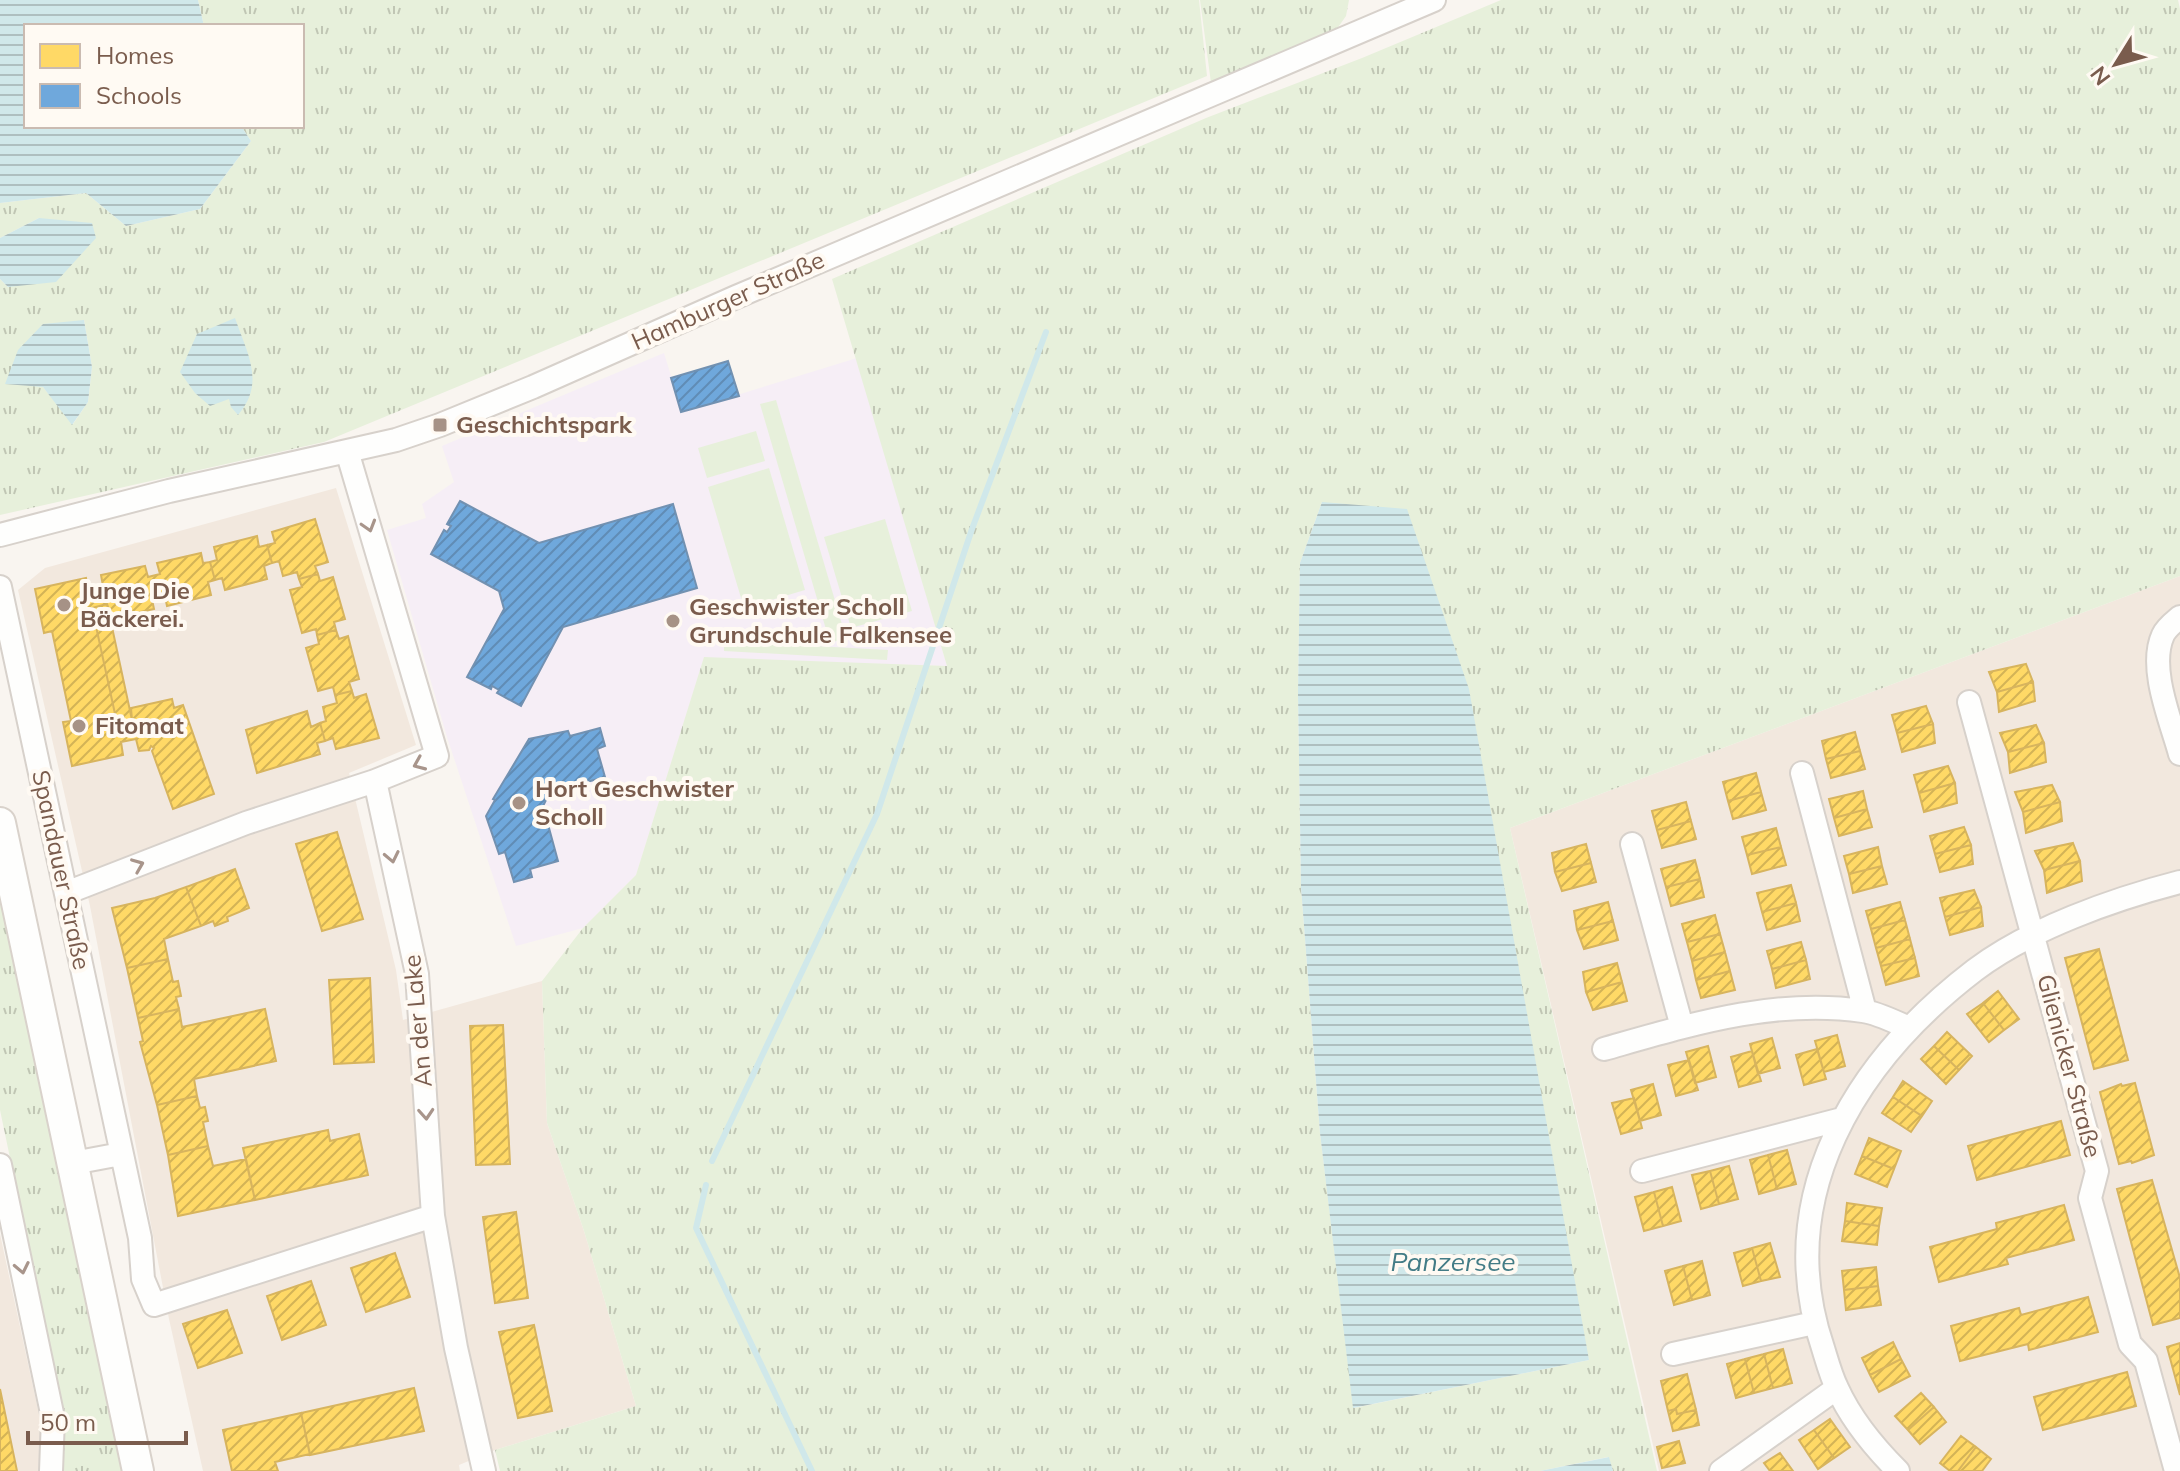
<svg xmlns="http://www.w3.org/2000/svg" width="2180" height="1471" font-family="Mulish,sans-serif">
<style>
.residential{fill:#f2e8de}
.education{fill:#f6eef6}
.grass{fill:url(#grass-tufts);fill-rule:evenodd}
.pitch{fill:#e7f0db}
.water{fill:url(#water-rules)}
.homes{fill:url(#homes-hatch);stroke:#d7b45e;stroke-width:2}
.schools{fill:url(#schools-hatch);stroke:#7291b1;stroke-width:2}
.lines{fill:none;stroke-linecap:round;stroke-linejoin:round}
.stream{stroke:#d0e8ea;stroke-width:6}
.street-casing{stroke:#d7d1cb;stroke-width:26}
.secondary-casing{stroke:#d9d2cb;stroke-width:34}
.street{stroke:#fefefd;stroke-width:22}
.secondary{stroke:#fefefd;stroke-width:30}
.oneway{stroke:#a8958b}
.poi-dot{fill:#a69286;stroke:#fffaf3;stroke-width:3}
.labels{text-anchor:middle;stroke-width:8;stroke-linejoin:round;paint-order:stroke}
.street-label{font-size:24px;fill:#7a5c4d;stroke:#fffaf3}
.poi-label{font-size:24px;font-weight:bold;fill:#7a5c4d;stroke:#fffaf3;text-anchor:start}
.water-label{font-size:26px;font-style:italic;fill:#437c86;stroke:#fffaf3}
</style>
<defs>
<pattern id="grass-tufts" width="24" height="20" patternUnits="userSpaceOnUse" patternTransform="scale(2)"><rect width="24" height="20" fill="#e7f0db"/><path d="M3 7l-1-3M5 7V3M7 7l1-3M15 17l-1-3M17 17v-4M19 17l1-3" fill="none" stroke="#c0c6b4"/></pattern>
<pattern id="water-rules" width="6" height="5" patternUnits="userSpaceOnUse" patternTransform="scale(2)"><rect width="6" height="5" fill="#d0e8ea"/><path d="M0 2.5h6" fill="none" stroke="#aebfc0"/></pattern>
<pattern id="homes-hatch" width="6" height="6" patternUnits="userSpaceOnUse" patternTransform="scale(2)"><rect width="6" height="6" fill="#ffd966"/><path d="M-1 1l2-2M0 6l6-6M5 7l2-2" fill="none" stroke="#d3b356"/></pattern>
<pattern id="schools-hatch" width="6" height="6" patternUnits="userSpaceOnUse" patternTransform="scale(2)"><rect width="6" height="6" fill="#6fa8dc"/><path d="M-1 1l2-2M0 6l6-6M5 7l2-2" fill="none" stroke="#608cb5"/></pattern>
</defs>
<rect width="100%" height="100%" fill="#f9f5f0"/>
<path class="residential" d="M 336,488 L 416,745 L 349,773 L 396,970 L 403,1020 L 542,981 L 547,1123 L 584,1231 L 636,1406 L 495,1450 L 459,1465 L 460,1471 L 203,1471 L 169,1319 L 90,906 L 18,590 L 45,568 Z
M 2180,576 L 2180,1471 L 1659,1471 L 1510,828 Z
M 0,1234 L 40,1419 L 44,1471 L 0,1471 Z"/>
<path class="education" d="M 664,353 L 682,412 L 857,358 L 947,666 L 704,658 L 636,875 L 583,928 L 516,946 L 447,737 L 387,530 L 426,518 L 422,504 L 454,482 L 442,446 Z"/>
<path class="grass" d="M 198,0 L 1199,0 L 1207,76 L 324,442 L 0,515 L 0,279 L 8,287 L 39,218 L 0,238 L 0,203 L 86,193 L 126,226 L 200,209 L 251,141 L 241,126 L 302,126 L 302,26 L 204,26 ZM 84,320 L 92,367 L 88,402 L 73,424 L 43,387 Z
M 1200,0 L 1349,0 L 1346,16 L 1334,33 L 1211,83 Z
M 1501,0 L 2178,0 L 2180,9 L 2180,576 L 1510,828 L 1657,1471 L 1613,1471 L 1608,1457 L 1540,1471 L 500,1471 L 495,1450 L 636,1406 L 584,1231 L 547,1123 L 542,981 L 583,928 L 636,875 L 704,657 L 947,666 L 832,279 L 1206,118 L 1362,58 ZM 1322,502 L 1589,1360 L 1354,1408 L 1320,1133 L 1301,887 L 1298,693 L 1300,563 Z
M 0,882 L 125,1471 L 62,1471 L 65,1421 L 0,1110 Z"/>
<path class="pitch" d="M 776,400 L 846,638 L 830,643 L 760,404 Z
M 756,431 L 765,461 L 707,478 L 698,448 Z
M 769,468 L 805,590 L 744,608 L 708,487 Z
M 885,519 L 912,611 L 851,628 L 824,537 Z
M 724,641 L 888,650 L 887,660 L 724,651 Z"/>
<path class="water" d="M 0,0 L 198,0 L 204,26 L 26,26 L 26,126 L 241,126 L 251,141 L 200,209 L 126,226 L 86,193 L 0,203 Z
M 39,218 L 92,223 L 96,238 L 56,282 L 8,287 L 0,279 L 0,238 Z
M 235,318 C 247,353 266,383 238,415 L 231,407 L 229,399 L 210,406 L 195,393 L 180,372 L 197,334 Z
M 84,320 L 92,367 L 88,402 L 72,425 L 43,387 L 5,384 L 18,350 L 43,324 Z
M 1322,502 L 1407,509 L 1469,689 L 1589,1360 L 1353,1408 L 1320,1133 L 1301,887 L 1298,693 L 1300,563 Z
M 1609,1457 L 1613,1471 L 1540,1471 Z"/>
<path class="homes" d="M 315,519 L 328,562 L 315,566 L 318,574 L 299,579 L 297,572 L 283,576 L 279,561 L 272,563 L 267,545 L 275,543 L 272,532 Z
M 257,536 L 259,547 L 267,545 L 272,563 L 264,566 L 267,579 L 225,590 L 222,578 L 215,580 L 210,562 L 217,560 L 214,547 Z
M 201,553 L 203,563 L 210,562 L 215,580 L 208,582 L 211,595 L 167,606 L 164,592 L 151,595 L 154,609 L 112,618 L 107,604 L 92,608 L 117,723 L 132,720 L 131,708 L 172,699 L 174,708 L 183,705 L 214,794 L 173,809 L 152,751 L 154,748 L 151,746 L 149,750 L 139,751 L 136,739 L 121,742 L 123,755 L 72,766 L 63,722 L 71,721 L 52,631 L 44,633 L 35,589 L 86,578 L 88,589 L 103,586 L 101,575 L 145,566 L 148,577 L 160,574 L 157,563 Z
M 318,574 L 320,581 L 333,577 L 345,619 L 334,622 L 336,630 L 317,635 L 316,629 L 302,633 L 290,590 L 302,587 L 299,579 Z
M 107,604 L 132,720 L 117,723 L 92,608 Z
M 336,630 L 339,639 L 348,636 L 359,679 L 349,682 L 352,691 L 335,695 L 333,687 L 318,691 L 306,648 L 319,644 L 317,635 Z
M 2026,664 L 2033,682 L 1997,692 L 1989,672 Z
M 2033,682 L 2035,701 L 1999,712 L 1997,692 Z
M 352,691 L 354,698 L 366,694 L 379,738 L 336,749 L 333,738 L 325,741 L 320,723 L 326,721 L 323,707 L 337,703 L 335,695 Z
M 1926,706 L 1933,724 L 1897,733 L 1892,715 Z
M 307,711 L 311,727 L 320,723 L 325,741 L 317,743 L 320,754 L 257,773 L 246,730 Z
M 1933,724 L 1935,743 L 1902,752 L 1897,733 Z
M 2036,725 L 2044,743 L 2008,752 L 2000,733 Z
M 1855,732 L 1860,751 L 1826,759 L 1822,741 Z
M 2044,743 L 2046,762 L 2010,773 L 2008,752 Z
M 1860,751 L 1865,769 L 1831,778 L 1826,759 Z
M 1948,766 L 1955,783 L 1919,793 L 1914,775 Z
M 1756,773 L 1761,792 L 1728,801 L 1723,782 Z
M 1955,783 L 1957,803 L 1924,812 L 1919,793 Z
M 2052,785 L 2060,802 L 2023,812 L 2015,792 Z
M 1863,791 L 1867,809 L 1834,818 L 1829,799 Z
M 1761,792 L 1766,810 L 1733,819 L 1728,801 Z
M 1686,802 L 1691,821 L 1657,830 L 1652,811 Z
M 2060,802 L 2062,821 L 2026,833 L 2023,812 Z
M 1867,809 L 1872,827 L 1839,836 L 1834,818 Z
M 1691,821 L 1696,839 L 1662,848 L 1657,830 Z
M 1964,827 L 1971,845 L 1935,854 L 1930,836 Z
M 1776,828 L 1781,847 L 1747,855 L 1742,837 Z
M 337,832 L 363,919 L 322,931 L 296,844 Z
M 2073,843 L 2080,861 L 2044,870 L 2035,851 Z
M 1586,844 L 1591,863 L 1555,872 L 1552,853 Z
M 1971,845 L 1973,864 L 1940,872 L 1935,854 Z
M 1781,847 L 1786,865 L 1752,874 L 1747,855 Z
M 1878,847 L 1882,866 L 1849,874 L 1844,856 Z
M 1695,860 L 1700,879 L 1666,887 L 1661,869 Z
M 2080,861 L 2082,881 L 2047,893 L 2044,870 Z
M 1591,863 L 1596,882 L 1562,891 L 1555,872 Z
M 1882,866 L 1887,884 L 1853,893 L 1849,874 Z
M 235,869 L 249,908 L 227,917 L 228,921 L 215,926 L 213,921 L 201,926 L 186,887 Z
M 1700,879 L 1704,897 L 1671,906 L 1666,887 Z
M 1791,885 L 1796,903 L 1762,912 L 1757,893 Z
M 186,887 L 201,926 L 164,939 L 168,959 L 127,968 L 112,908 L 155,898 Z
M 1974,890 L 1981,907 L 1945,917 L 1940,898 Z
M 1608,902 L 1613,921 L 1577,930 L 1574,911 Z
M 1900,902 L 1905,920 L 1871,929 L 1866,911 Z
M 1796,903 L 1800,921 L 1767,930 L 1762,912 Z
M 1981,907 L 1983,926 L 1950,935 L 1945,917 Z
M 1715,915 L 1720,934 L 1687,942 L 1682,924 Z
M 1905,920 L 1910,939 L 1876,948 L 1871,929 Z
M 1613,921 L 1618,940 L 1584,949 L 1577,930 Z
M 1720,934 L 1725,952 L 1692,961 L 1687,942 Z
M 1910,939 L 1915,958 L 1881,966 L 1876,948 Z
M 1801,942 L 1806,960 L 1772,969 L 1767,951 Z
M 2099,949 L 2128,1060 L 2094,1069 L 2065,958 Z
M 1725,952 L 1730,971 L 1696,980 L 1692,961 Z
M 1915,958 L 1919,976 L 1886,985 L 1881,966 Z
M 168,959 L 173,982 L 178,981 L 181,996 L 176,997 L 179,1009 L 138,1018 L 127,968 Z
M 1806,960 L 1810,979 L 1776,988 L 1772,969 Z
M 1617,963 L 1622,982 L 1586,992 L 1583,972 Z
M 1730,971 L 1735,990 L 1701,998 L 1696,980 Z
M 370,978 L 374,1062 L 334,1064 L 329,980 Z
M 1622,982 L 1627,1001 L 1593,1010 L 1586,992 Z
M 1998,991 L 2019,1019 L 2004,1030 L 1983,1003 Z
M 1983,1003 L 2004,1030 L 1989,1042 L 1967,1014 Z
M 179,1009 L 182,1027 L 265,1009 L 276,1061 L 194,1079 L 197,1096 L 157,1105 L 140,1042 L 143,1041 L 138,1018 Z
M 503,1025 L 510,1164 L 476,1165 L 470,1026 Z
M 1947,1032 L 1972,1056 L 1959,1070 L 1934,1046 Z
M 1837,1035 L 1845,1066 L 1824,1072 L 1815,1041 Z
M 1772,1038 L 1780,1068 L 1758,1074 L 1750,1044 Z
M 1708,1046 L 1716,1077 L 1695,1083 L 1686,1052 Z
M 1934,1046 L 1959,1070 L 1946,1084 L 1921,1059 Z
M 1817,1049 L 1826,1079 L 1804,1085 L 1796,1055 Z
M 1752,1051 L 1761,1081 L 1739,1087 L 1731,1057 Z
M 1689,1060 L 1698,1090 L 1676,1096 L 1668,1065 Z
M 1903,1081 L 1932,1101 L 1922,1116 L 1893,1097 Z
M 2135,1083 L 2154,1155 L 2132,1163 L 2131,1161 L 2119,1164 L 2100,1092 L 2121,1084 L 2122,1086 Z
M 1653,1084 L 1661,1115 L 1640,1121 L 1631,1090 Z
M 197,1096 L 200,1108 L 205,1107 L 208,1121 L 203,1122 L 208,1146 L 168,1155 L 157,1105 Z
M 1893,1097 L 1922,1116 L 1911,1132 L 1882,1113 Z
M 1634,1098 L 1642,1128 L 1621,1134 L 1612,1103 Z
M 2061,1121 L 2070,1155 L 1977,1180 L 1968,1146 Z
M 328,1130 L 330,1141 L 359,1134 L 368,1175 L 255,1200 L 243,1148 Z
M 1869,1138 L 1901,1151 L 1894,1169 L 1862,1156 Z
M 208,1146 L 213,1166 L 246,1159 L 255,1200 L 178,1216 L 168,1155 Z
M 1787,1150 L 1796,1184 L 1777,1189 L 1768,1155 Z
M 1768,1155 L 1777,1189 L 1759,1194 L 1750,1160 Z
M 1862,1156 L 1894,1169 L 1887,1187 L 1855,1174 Z
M 1729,1166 L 1738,1199 L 1719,1204 L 1710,1171 Z
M 1710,1171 L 1719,1204 L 1701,1209 L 1692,1175 Z
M 2152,1180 L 2180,1278 L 2180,1318 L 2153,1325 L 2117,1189 Z
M 1672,1187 L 1681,1221 L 1663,1226 L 1654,1192 Z
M 1654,1192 L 1663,1226 L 1644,1231 L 1635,1197 Z
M 1847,1203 L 1882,1208 L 1879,1226 L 1845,1221 Z
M 2064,1205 L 2074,1240 L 2006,1258 L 2008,1264 L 1939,1282 L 1930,1247 L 1997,1229 L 1996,1223 Z
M 516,1212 L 528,1298 L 495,1303 L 483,1217 Z
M 1845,1221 L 1879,1226 L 1877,1245 L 1842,1241 Z
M 1770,1243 L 1780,1277 L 1761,1281 L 1752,1248 Z
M 1752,1248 L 1761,1281 L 1743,1286 L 1734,1253 Z
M 395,1253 L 410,1297 L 366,1312 L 351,1268 Z
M 1702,1261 L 1710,1295 L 1692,1300 L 1683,1266 Z
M 1683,1266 L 1692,1300 L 1674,1305 L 1665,1271 Z
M 1876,1267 L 1878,1286 L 1844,1290 L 1842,1271 Z
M 311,1281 L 326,1325 L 282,1340 L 267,1296 Z
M 1878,1286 L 1881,1305 L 1846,1310 L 1844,1290 Z
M 2088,1297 L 2098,1332 L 2029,1350 L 2028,1344 L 1960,1361 L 1951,1326 L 2019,1308 L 2021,1315 Z
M 227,1310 L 242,1353 L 198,1368 L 183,1324 Z
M 534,1325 L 552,1411 L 518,1418 L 499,1332 Z
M 1893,1342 L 1901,1359 L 1870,1375 L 1862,1358 Z
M 2180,1343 L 2180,1395 L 2167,1347 Z
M 1783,1349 L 1792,1383 L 1773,1388 L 1764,1354 Z
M 1764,1354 L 1773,1388 L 1754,1393 L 1745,1359 Z
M 1745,1359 L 1754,1393 L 1736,1398 L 1727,1364 Z
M 1901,1359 L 1910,1376 L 1879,1392 L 1870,1375 Z
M 2127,1372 L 2136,1406 L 2043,1430 L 2034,1397 Z
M 1687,1374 L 1696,1410 L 1677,1414 L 1676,1409 L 1668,1411 L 1661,1381 Z
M 414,1388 L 424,1431 L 310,1455 L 301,1413 Z
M 0,1389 L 17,1471 L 0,1471 Z
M 1921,1393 L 1934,1407 L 1908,1430 L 1895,1416 Z
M 1934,1407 L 1946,1422 L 1920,1444 L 1908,1430 Z
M 1676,1409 L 1677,1414 L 1696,1410 L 1699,1425 L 1673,1431 L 1668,1411 Z
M 301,1413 L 310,1454 L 275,1462 L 278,1471 L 232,1471 L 223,1430 Z
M 1830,1419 L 1850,1447 L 1834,1458 L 1814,1430 Z
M 1814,1430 L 1834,1458 L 1818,1469 L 1799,1440 Z
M 1961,1436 L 1976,1447 L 1958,1471 L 1950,1471 L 1940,1463 Z
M 1679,1441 L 1685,1463 L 1662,1468 L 1657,1447 Z
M 1976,1447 L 1991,1459 L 1982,1471 L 1958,1471 Z
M 1780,1453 L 1793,1471 L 1770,1471 L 1764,1463 Z"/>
<path class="schools" d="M 728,361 L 739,396 L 681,412 L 671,378 Z
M 460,501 L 539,543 L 673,504 L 697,588 L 563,627 L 521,706 L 497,693 L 499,690 L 492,686 L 491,689 L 467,677 L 504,609 L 499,591 L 431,554 L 444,530 L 447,532 L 451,526 L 447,524 Z
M 600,728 L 605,746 L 597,749 L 605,777 L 550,792 L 543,806 L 558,861 L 530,869 L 532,877 L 514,882 L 505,852 L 499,854 L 486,816 L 495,800 L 493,799 L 529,739 L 568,731 L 570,736 Z"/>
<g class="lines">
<path class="stream" d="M 712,1161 L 877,814 L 972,529 L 1046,332
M 706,1185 L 696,1228 L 812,1471"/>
<defs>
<path id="street" d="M 0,535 L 169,491 L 396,440 L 440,425 L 533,387 L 736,297 L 1434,0
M 0,587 L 140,1238 L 143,1279 L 154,1305 L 433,1216
M 2180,617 C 2174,622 2166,628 2163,635 C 2148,668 2171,721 2180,754
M 1969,702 L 2097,1171 L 2090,1198 L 2130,1344 L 2146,1361 L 2176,1471
M 1802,773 L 1865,1011
M 375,781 L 417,974 L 433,1216 L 456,1348 L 484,1471
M 1632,844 L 1682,1027
M 66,893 L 246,823 L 375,781 L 437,756 L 347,451
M 1604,1049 C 1689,1025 1774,998 1863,1011 C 1878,1013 1895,1022 1909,1028
M 73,1163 L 121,1154
M 0,1165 L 53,1418 L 51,1471
M 1642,1171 L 1842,1119
M 1673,1354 L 1814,1323
M 1721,1471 L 1837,1388
M 1898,1471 C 1874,1447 1851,1419 1837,1388 C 1831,1376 1827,1361 1823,1348 C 1771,1196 1856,1061 1975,970 C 2029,929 2114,899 2180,882"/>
<path id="secondary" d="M 0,823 L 138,1471"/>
</defs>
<use href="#street" class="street-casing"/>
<use href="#secondary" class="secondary-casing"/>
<use href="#street" class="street"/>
<use href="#secondary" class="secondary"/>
</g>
<defs><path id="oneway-chevron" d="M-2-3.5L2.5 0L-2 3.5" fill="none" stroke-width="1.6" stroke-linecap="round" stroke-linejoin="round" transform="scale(2)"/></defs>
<g class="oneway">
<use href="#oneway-chevron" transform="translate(369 526) rotate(73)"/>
<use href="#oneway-chevron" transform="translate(419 764) rotate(157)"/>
<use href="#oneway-chevron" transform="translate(392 857) rotate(78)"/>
<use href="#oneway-chevron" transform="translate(138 865) rotate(-22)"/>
<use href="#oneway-chevron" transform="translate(426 1114) rotate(86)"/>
<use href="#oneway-chevron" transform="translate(22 1268) rotate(78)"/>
</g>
<g class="poi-dot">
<rect x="432" y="417" width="16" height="16" rx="4"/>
<circle cx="64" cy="605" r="8"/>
<circle cx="673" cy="621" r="8"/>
<circle cx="79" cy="726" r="8"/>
<circle cx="519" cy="803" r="8"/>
</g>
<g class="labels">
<g class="street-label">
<text transform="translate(728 301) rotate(-24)" y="8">Hamburger Straße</text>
<text transform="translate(61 870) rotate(78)" y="8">Spandauer Straße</text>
<text transform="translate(418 1021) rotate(-95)" y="8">An der Lake</text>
<text transform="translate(2069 1066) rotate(75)" y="8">Glienicker Straße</text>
</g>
<g class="poi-label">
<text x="456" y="433">Geschichtspark</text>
<text x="80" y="599">Junge Die<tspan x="80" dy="28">Bäckerei.</tspan></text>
<text x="689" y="615">Geschwister Scholl<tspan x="689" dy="28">Grundschule Falkensee</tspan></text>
<text x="95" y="734">Fitomat</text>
<text x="535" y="797">Hort Geschwister<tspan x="535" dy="28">Scholl</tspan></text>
</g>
<g class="water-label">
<text x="1453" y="1271">Panzersee</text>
</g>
</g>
<rect x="24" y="24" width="280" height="104" fill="#fffaf3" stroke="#cabbb1" stroke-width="2"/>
<rect x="40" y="44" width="40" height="24" fill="#ffd966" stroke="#cabbb1" stroke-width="2"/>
<text x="96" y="64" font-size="24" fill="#7a5c4d">Homes</text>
<rect x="40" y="84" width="40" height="24" fill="#6fa8dc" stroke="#cabbb1" stroke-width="2"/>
<text x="96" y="104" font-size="24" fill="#7a5c4d">Schools</text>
<g transform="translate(2116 64) rotate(233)" stroke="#fffaf3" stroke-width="6" paint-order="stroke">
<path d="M0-6L14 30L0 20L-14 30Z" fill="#7a5c4d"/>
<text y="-12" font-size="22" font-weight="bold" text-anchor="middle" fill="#7a5c4d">N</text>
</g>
<path d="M28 1431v12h158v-12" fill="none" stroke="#7a5c4d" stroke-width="4"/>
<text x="40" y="1431" font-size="24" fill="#7a5c4d" stroke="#fffaf3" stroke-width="6" paint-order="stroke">50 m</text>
</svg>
